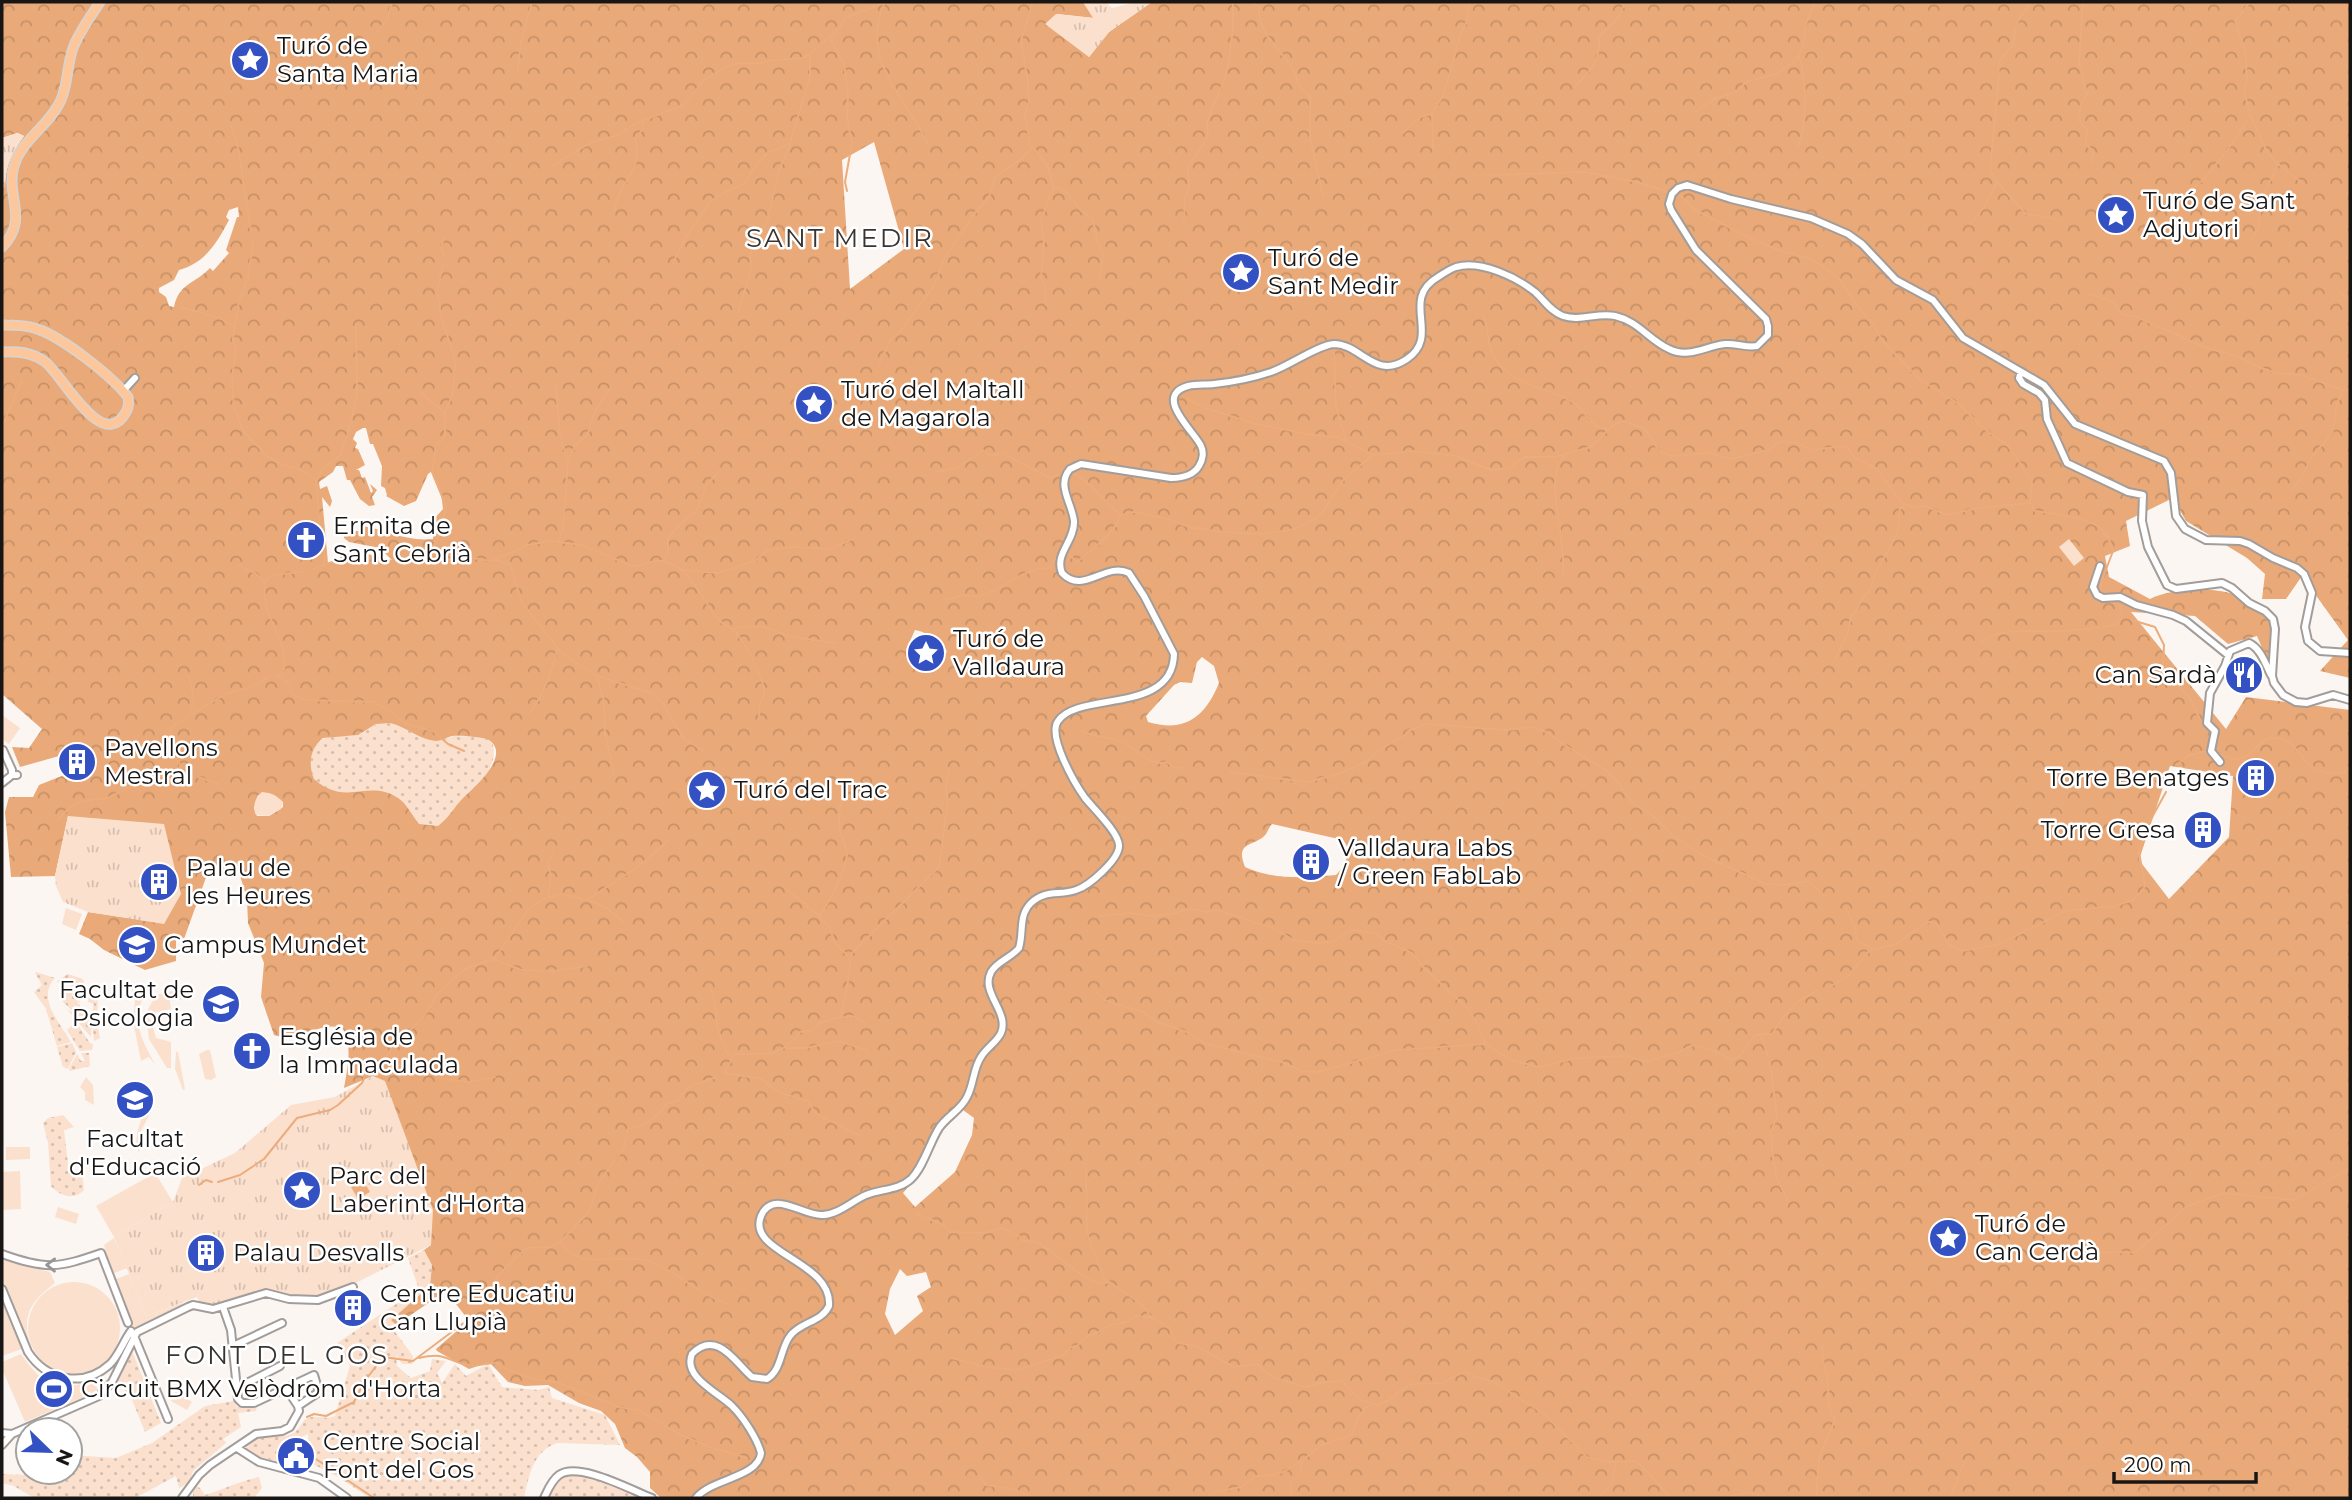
<svg xmlns="http://www.w3.org/2000/svg" width="2352" height="1500" font-family="Montserrat,sans-serif">
<style>
.grass{fill:url(#grass-dots)}
.forest{fill:url(#forest-crowns);fill-rule:evenodd}
.park{fill:url(#park-tufts)}
.garden{fill:#fbe0cd}
.water{fill:#ecac7b}
.lines{fill:none;stroke-linecap:round;stroke-linejoin:round}
.stream{stroke:#ecac7b;stroke-width:2}
.minor-casing{stroke:#a29d9a;stroke-width:10}
.major-casing{stroke:#d5d5d5;stroke-width:11}
.minor{stroke:#fff;stroke-width:6}
.major{stroke:#fdc79b;stroke-width:8}
.oneway{stroke:#979696}
.labels{text-anchor:middle;stroke-width:5;stroke-linejoin:round;paint-order:stroke}
.poi-label{font-size:24px;fill:#181615;stroke:#fff;text-anchor:start}
.neighbourhood-label{font-size:26px;letter-spacing:2px;fill:#383432;stroke:#fff}
</style>
<defs>
<pattern id="grass-dots" width="8" height="8" patternUnits="userSpaceOnUse" patternTransform="scale(1.75)"><rect width="8" height="8" fill="#fbe0cd"/><path d="M2 2h.1M6 6h.1" fill="none" stroke="#d6bfaf" stroke-width="1.8" stroke-linecap="round"/></pattern>
<pattern id="forest-crowns" width="20" height="18" patternUnits="userSpaceOnUse" patternTransform="scale(1.75)"><rect width="20" height="18" fill="#e9a978"/><path d="M2 6a3 3 0 1 1 6 0M12 15a3 3 0 1 1 6 0" fill="none" stroke="#c79167"/></pattern>
<pattern id="park-tufts" width="24" height="20" patternUnits="userSpaceOnUse" patternTransform="scale(1.75)"><rect width="24" height="20" fill="#fbe0cd"/><path d="M3 7l-1-3M5 7V3M7 7l1-3M15 17l-1-3M17 17v-4M19 17l1-3" fill="none" stroke="#d6bfaf"/></pattern>
</defs>
<rect width="100%" height="100%" fill="#fbf6f2"/>
<path class="grass" d="M 380,723 L 394,723 L 437,741 L 454,736 L 482,737 L 489,739 L 493,745 C 498,771 477,782 462,799 C 454,808 448,824 435,827 C 429,828 423,826 419,824 C 413,817 409,807 402,802 C 368,777 348,809 314,779 C 307,761 311,739 333,736 C 341,735 348,737 356,735 C 364,734 371,726 380,723 Z
M 36,972 L 55,978 C 36,998 60,1023 71,1042 L 57,1046 L 46,1009 L 34,992 L 42,985 L 35,973 Z
M 68,974 L 83,979 L 85,986 L 87,986 L 87,989 L 79,995 L 80,1003 L 76,999 L 80,1006 L 91,1012 L 87,1017 L 78,1016 L 60,999 L 63,990 L 74,984 L 73,981 L 63,986 L 57,981 Z
M 98,995 L 97,1023 L 100,1038 L 94,1041 L 92,1021 L 91,1037 L 66,1008 L 80,1018 L 91,1016 L 94,1004 L 88,1002 L 89,997 Z
M 76,1022 L 90,1043 L 93,1044 L 92,1050 L 80,1051 L 67,1030 Z
M 72,1043 L 76,1052 L 68,1069 L 63,1067 L 57,1047 Z
M 81,1053 L 89,1053 L 90,1066 L 70,1071 L 69,1069 L 77,1054 L 81,1061 L 85,1061 Z
M 63,1115 L 74,1127 L 64,1130 L 69,1172 L 82,1172 L 84,1190 C 74,1201 60,1196 51,1186 L 48,1143 L 43,1123 L 48,1118 Z
M 424,1250 L 432,1265 L 430,1286 L 391,1320 L 396,1325 L 393,1329 L 413,1356 L 413,1364 L 402,1364 L 396,1355 L 397,1366 L 411,1378 L 430,1371 L 432,1359 L 446,1361 L 437,1373 L 442,1383 L 455,1364 L 466,1376 L 488,1364 L 502,1387 L 538,1390 L 549,1387 L 552,1398 L 605,1415 L 620,1445 L 557,1443 C 533,1451 529,1476 524,1498 L 370,1498 L 338,1477 L 309,1462 L 308,1434 L 281,1447 L 277,1452 L 279,1457 L 288,1459 L 290,1464 L 254,1456 L 244,1449 C 248,1445 252,1440 257,1438 C 269,1431 286,1441 296,1431 C 302,1426 302,1418 312,1417 C 321,1416 326,1420 335,1416 L 350,1366 L 337,1343 L 419,1289 L 408,1258 Z
M 132,1351 L 161,1423 L 145,1432 L 129,1392 L 126,1393 L 118,1381 Z
M 234,1401 L 237,1407 L 257,1406 L 256,1411 L 238,1413 L 241,1427 L 223,1439 L 226,1443 L 193,1471 L 189,1483 L 179,1488 L 176,1476 L 135,1498 L 34,1498 L 14,1486 L 2,1483 L 2,1474 L 28,1475 L 31,1472 L 70,1472 L 70,1455 L 116,1458 L 152,1443 L 205,1406 Z
M 565,1475 L 584,1475 L 644,1498 L 547,1498 L 554,1485 Z
M 259,1477 L 262,1488 L 254,1498 L 193,1498 L 193,1485 L 200,1488 L 205,1495 C 224,1489 240,1481 259,1477 Z"/>
<path class="forest" d="M 2,2 L 1083,2 L 1094,18 L 1057,14 L 1089,57 L 1109,32 L 1152,2 L 2350,2 L 2350,678 L 2320,671 L 2348,640 L 2302,576 L 2286,599 L 2262,599 L 2265,574 L 2247,558 L 2186,521 L 2173,498 L 2126,521 L 2130,546 L 2105,556 L 2109,577 L 2150,599 C 2174,587 2228,585 2250,602 C 2259,608 2266,618 2274,625 L 2271,669 L 2257,636 L 2228,644 L 2195,616 L 2131,612 L 2226,729 L 2246,697 L 2350,710 L 2350,1498 L 661,1498 L 650,1488 L 650,1472 L 637,1457 L 625,1448 L 615,1424 L 601,1411 L 579,1403 L 548,1385 L 525,1386 L 508,1382 L 491,1364 L 487,1363 L 469,1369 L 437,1351 L 436,1349 L 465,1324 L 466,1317 L 446,1291 L 396,1325 L 391,1320 L 430,1286 L 432,1265 L 424,1250 L 431,1245 L 373,1076 L 344,1088 C 347,1070 353,1047 343,1029 C 324,1019 298,1043 274,1035 L 261,997 L 264,963 L 248,923 L 247,899 L 239,872 L 209,869 L 184,939 L 176,939 L 176,961 L 145,970 L 104,950 L 90,939 L 79,934 L 88,912 L 164,923 L 180,894 L 68,816 L 55,876 L 11,877 L 5,812 L 9,797 L 33,797 L 39,785 L 97,762 L 91,747 L 20,767 L 12,747 L 29,748 L 42,729 L 2,694 L 2,185 L 5,187 C 5,166 12,153 24,136 L 17,133 L 2,138 ZM 874,142 L 904,249 L 850,289 L 842,160 ZM 238,207 L 239,217 L 237,217 L 226,250 L 229,253 L 213,271 L 210,268 C 195,284 179,283 174,307 L 169,306 L 166,297 L 159,292 L 159,288 L 174,280 L 179,270 C 205,263 217,243 229,220 L 226,217 L 229,210 ZM 363,428 L 366,428 L 370,444 L 373,444 L 382,466 L 381,486 L 385,488 L 387,495 L 386,496 L 404,506 L 416,501 L 428,474 L 432,471 L 441,493 L 443,509 L 435,518 L 433,539 C 406,542 388,530 362,526 L 365,531 L 348,531 L 344,533 L 344,538 L 349,542 L 380,548 L 392,560 L 355,551 L 328,563 L 322,497 L 330,507 L 332,501 L 327,486 L 320,489 L 319,482 L 333,472 L 336,466 L 343,466 L 347,480 L 350,480 L 360,499 L 369,506 L 375,505 L 372,497 L 377,490 L 370,484 L 373,491 L 371,493 L 365,477 L 362,478 L 359,470 L 356,470 L 365,465 L 358,449 L 355,448 L 357,443 L 353,439 L 356,432 ZM 915,630 C 926,632 943,641 947,652 L 929,663 C 917,659 912,654 910,641 ZM 1202,657 L 1214,666 L 1219,683 C 1205,717 1185,733 1148,722 L 1146,716 L 1174,685 L 1180,682 L 1192,683 L 1197,662 ZM 390,723 C 405,726 420,740 436,741 C 442,741 447,737 452,736 C 457,735 485,737 489,740 C 512,756 473,788 463,798 C 454,807 449,818 438,826 L 419,824 C 412,815 407,804 398,798 C 367,778 347,808 314,779 C 308,763 310,749 323,738 L 358,735 L 376,724 ZM 2170,766 L 2233,776 L 2229,837 L 2169,899 L 2139,860 ZM 258,795 L 283,802 L 283,807 L 269,816 L 257,816 L 254,808 ZM 1272,824 L 1343,840 C 1353,851 1345,866 1336,875 C 1306,878 1273,880 1245,867 C 1234,840 1256,847 1266,834 C 1268,831 1269,827 1272,824 ZM 963,1110 L 974,1118 L 972,1135 L 955,1172 L 915,1207 L 903,1193 L 914,1180 L 941,1132 ZM 900,1269 L 907,1276 L 926,1272 L 931,1287 L 917,1296 L 923,1311 L 895,1335 L 885,1314 L 890,1289 Z"/>
<path class="park" d="M 1083,2 L 1106,2 L 1112,8 L 1136,2 L 1152,2 L 1109,32 L 1089,57 L 1045,24 L 1056,14 L 1093,18 Z
M 18,133 L 24,136 C 11,153 5,167 5,188 L 2,185 L 2,138 Z
M 68,816 L 164,824 L 181,894 L 164,924 L 88,912 L 63,902 L 56,886 L 55,876 Z
M 373,1076 L 385,1081 L 433,1210 L 431,1245 L 330,1296 L 295,1298 L 267,1291 L 213,1307 L 200,1304 L 197,1297 L 146,1316 L 114,1237 L 173,1202 L 182,1178 L 235,1153 L 291,1105 L 335,1097 Z"/>
<path class="garden" d="M 2069,539 L 2084,558 L 2074,566 L 2059,547 Z
M 2,715 L 20,728 L 9,744 L 2,739 Z
M 262,792 C 272,793 276,795 283,802 L 281,809 L 269,816 L 256,815 C 252,808 255,797 262,792 Z
M 66,908 L 82,914 L 76,930 L 62,924 Z
M 130,982 L 140,985 L 146,994 C 128,1019 144,1043 156,1066 L 149,1057 L 141,1061 L 133,1021 L 135,1000 Z
M 172,991 L 185,994 L 186,999 L 170,1001 L 171,1009 L 153,1013 L 147,1011 L 156,995 Z
M 146,1015 L 151,1021 L 156,1038 L 171,1042 L 171,1068 L 167,1068 L 149,1039 Z
M 207,1050 L 210,1050 L 216,1077 L 211,1080 L 205,1079 L 199,1054 Z
M 176,1052 L 178,1052 L 185,1089 L 183,1090 L 175,1069 Z
M 86,1077 L 93,1085 L 94,1105 L 85,1100 L 85,1092 L 80,1087 Z
M 146,1093 L 153,1095 L 153,1108 L 142,1129 L 139,1153 C 130,1132 148,1115 146,1093 Z
M 6,1147 L 30,1147 L 30,1159 L 6,1160 Z
M 20,1171 L 21,1209 L 2,1210 L 2,1172 Z
M 155,1173 L 173,1202 L 114,1237 L 96,1206 Z
M 58,1207 L 79,1214 L 76,1224 L 55,1217 Z
M 114,1238 L 127,1268 L 112,1274 L 104,1245 Z
M 231,1258 L 239,1260 L 243,1264 L 240,1278 L 236,1273 L 228,1270 L 227,1261 Z
M 2,1259 L 24,1266 L 50,1272 L 55,1283 C 30,1302 22,1314 30,1346 L 2,1356 Z
M 229,1273 L 235,1276 L 235,1281 L 215,1297 L 226,1275 Z
M 129,1274 L 146,1316 L 182,1303 L 180,1306 L 137,1327 L 132,1327 L 113,1280 Z
M28 1328a46 46 0 1 1 92 0a46 46 0 1 1-92 0Z
M 21,1354 C 43,1386 57,1391 94,1381 L 98,1391 L 25,1422 L 2,1369 L 2,1362 Z
M 176,1392 L 192,1402 L 187,1410 L 171,1401 Z"/>
<path class="water" d="M 363,1180 L 370,1192 L 358,1199 L 351,1187 Z"/>
<g class="lines">
<path class="stream" d="M 1251,2 L 1259,7 L 1260,20 L 1267,36 L 1293,68 L 1299,86 L 1310,96 L 1310,139 L 1323,195
M 2030,2 C 2027,9 2018,18 2016,26 C 2013,33 2016,40 2011,47 C 2002,60 1997,57 1999,76 L 1990,169 L 1997,182 L 2026,214 L 2061,220
M 2083,2 L 2079,62 L 2087,94 L 2081,104 L 2078,119 L 2087,130 L 2086,144 L 2093,152 L 2091,163
M 2250,2 L 2235,21 L 2245,51 L 2247,80 L 2244,91 L 2250,114 L 2267,152 L 2278,164 L 2305,185
M 884,4 C 859,63 908,97 928,145
M 377,32 L 387,19 L 392,2
M 831,40 L 844,64 L 848,93 L 847,119 L 852,143 L 845,182 L 847,191
M 517,75 L 521,43 L 532,2
M 1574,87 C 1590,73 1601,59 1599,37 L 1619,17 L 1625,2
M 1695,112 L 1716,98 L 1736,92 L 1746,82 L 1776,74 L 1790,65 L 1799,56 L 1804,42 L 1806,24 L 1815,2
M 231,125 L 238,148 L 251,231
M 1403,133 L 1420,117 L 1431,114
M 1033,147 L 1048,167 L 1053,186 L 1068,193 L 1081,211 L 1093,219 L 1097,241 L 1103,254 L 1100,279
M 1798,147 C 1807,122 1807,82 1799,56
M 1433,149 L 1432,113 L 1443,96 L 1460,36 L 1466,23 L 1470,2
M 552,166 L 590,143 L 618,135 L 638,122 L 684,105 L 704,80 L 726,67 L 739,63 L 761,63 L 774,60 L 802,58 L 810,54 L 836,32 L 846,18 L 886,2
M 1490,175 L 1584,172 L 1637,182 L 1666,191
M 1680,195 L 1695,210 L 1754,240 L 1781,251 L 1806,257 L 1823,266 L 1842,282 L 1855,303 L 1873,324 L 1882,340 L 1919,379 L 1959,404 L 1982,427 L 2008,446 L 2029,476 L 2032,484 L 2030,502
M 2176,201 C 2183,192 2190,191 2198,184 C 2209,176 2244,129 2249,116
M 614,212 C 619,179 644,172 635,139 L 642,130 L 643,122
M 1184,221 L 1185,197 L 1189,188 L 1188,167 L 1208,137 L 1207,121 L 1224,81 L 1229,59 L 1233,28 L 1233,2
M 1970,224 C 1982,213 1989,197 1997,182
M 444,237 L 441,248 L 445,257
M 2252,238 L 2258,229 L 2262,198 L 2278,164
M 253,242 L 248,277 L 239,301 L 233,339 L 236,350 L 232,378 L 234,409 L 244,432 L 268,457 L 283,465 L 299,469 L 316,479 L 321,545 L 325,556 L 324,563
M 673,263 L 686,237 L 710,202 L 723,193 L 745,183 L 756,165 L 769,152 L 787,145
M 443,264 L 437,292 L 439,303 L 441,317 L 454,356 L 455,367 L 453,393 L 445,413 L 445,436 L 436,446 L 432,472 L 446,506 L 441,532 L 430,552 L 430,560 L 473,558 L 491,561 L 528,545 L 549,541 L 582,545 L 632,566 C 643,567 651,559 663,561 C 694,568 701,602 721,622 C 725,626 730,627 734,631 C 745,642 764,677 764,693 C 764,697 761,699 760,703 C 759,708 759,714 759,719
M 2340,292 L 2350,301
M 2090,294 L 2113,302 L 2122,314 L 2135,316 L 2204,347 L 2239,357 L 2261,368 L 2276,373 L 2302,375 L 2343,390 L 2350,389
M 1046,305 L 1045,288 L 1041,278 L 1044,242 L 1041,221 L 1053,188
M 180,307 L 220,318 L 235,327
M 738,313 L 751,270 L 750,257 L 754,241 L 768,219 L 779,170 L 788,150 L 810,77 L 810,55
M 1483,316 C 1490,329 1486,345 1494,357 C 1511,385 1546,387 1571,401 C 1585,408 1591,430 1608,429
M 1334,352 L 1336,407 L 1346,440
M 879,364 L 891,339 L 899,333 L 935,284 L 944,259 L 975,213 L 989,197 L 995,177 L 1020,160 L 1031,149 L 1025,114 L 1029,102 L 1028,83 L 1021,40 L 1033,2
M 556,387 L 560,435 L 567,458
M 420,392 L 445,413
M 1186,398 L 1203,407 L 1252,423 L 1312,435 L 1338,437 L 1373,455 L 1413,451 L 1439,454 L 1456,456 L 1491,470 L 1509,468 L 1524,457 L 1555,457 L 1591,447 L 1613,425 L 1624,421 L 1645,429 L 1659,451 L 1670,456 L 1709,453 L 1732,459 L 1768,450 L 1778,443 L 1784,441 L 1796,443 L 1812,450 L 1843,446 L 1848,448 L 1855,458 L 1877,469 L 1902,503 L 1913,507 L 1925,506 L 1947,515 L 1978,508 L 2030,503
M 2,426 L 22,380
M 937,472 L 959,467 L 983,450 L 989,455 L 1004,454 L 1050,478 L 1058,475
M 1074,474 C 1093,483 1104,503 1121,515 L 1134,512 L 1168,519 L 1189,527 L 1222,532 L 1265,534 L 1295,529 L 1315,519 L 1323,511 L 1344,479 L 1373,455
M 316,481 L 322,470 L 340,455 L 348,433 L 357,395 L 356,324
M 2292,490 L 2303,475 L 2311,458 L 2332,433 L 2338,401 L 2343,391
M 2031,504 L 2035,511 C 2053,514 2090,517 2103,530 C 2108,536 2111,544 2113,551 L 2101,583 L 2101,594
M 559,541 L 563,528 L 568,461 L 575,446 L 588,434 L 595,411 L 610,388
M 1067,553 L 1077,562 C 1094,547 1112,537 1121,515
M 495,560 L 510,564 L 522,603 L 562,653 L 597,676 L 652,693 L 663,704 L 684,739 L 704,751
M 664,562 L 668,551 L 668,539 L 677,527 L 697,510 L 706,486 L 719,471
M 238,565 L 255,573 L 265,582
M 311,570 C 320,565 371,549 380,551 C 395,554 408,559 423,560
M 682,570 L 718,573 L 755,561 L 768,550 L 793,547 L 831,549 L 856,537
M 1563,573 C 1566,542 1550,496 1557,469 C 1558,464 1562,459 1565,455
M 946,600 C 951,599 958,596 962,595 C 968,595 973,598 979,596 C 1004,590 1023,567 1050,568 L 1061,549
M 2107,600 L 2120,606 L 2122,617
M 2132,620 L 2155,627 L 2164,645 L 2163,668 L 2190,699 L 2201,721 L 2212,735
M 732,629 C 755,623 766,627 786,635 C 799,639 822,640 836,643
M 1981,642 C 2004,625 2036,633 2062,631 C 2080,630 2100,629 2117,624 L 2121,619
M 1834,662 L 1848,632 L 1851,616 L 1857,610 L 1863,597 L 1868,593 L 1878,568 L 1891,546 L 1898,530 L 1900,508 L 1904,507
M 189,676 L 194,699 L 190,712
M 597,676 L 604,701 L 605,734 L 614,774
M 275,677 L 283,673 C 292,643 259,616 265,582 L 272,575 L 302,572
M 279,677 L 291,685 L 290,692 L 304,700 L 374,702 L 390,711 L 406,724 L 433,731 L 448,744 L 464,751
M 529,714 C 544,694 552,673 557,649
M 1082,731 C 1095,738 1112,737 1126,744 C 1141,751 1149,767 1167,762 L 1175,768 L 1182,767
M 169,748 L 170,731 L 174,725 L 227,693 L 248,688 L 268,678
M 2216,753 C 2221,755 2227,758 2232,759 C 2254,762 2258,733 2280,738 C 2304,744 2299,777 2344,773 L 2350,766
M 2176,765 L 2190,755 L 2207,751
M 1230,772 L 1307,782 L 1335,775 L 1366,762 L 1381,749 L 1405,735 L 1408,731 L 1427,724 L 1506,730 L 1533,727 L 1549,733 L 1561,743 L 1604,769 L 1619,783 L 1631,802 L 1652,815 L 1677,839 L 1704,856 L 1766,884 L 1786,885 L 1808,881 L 1824,896
M 182,775 L 191,776
M 198,777 L 219,784
M 843,778 C 844,792 839,807 839,821 C 838,833 846,842 847,853 C 848,864 827,909 819,915 L 822,921 L 829,926 L 835,943 L 848,956
M 58,820 L 69,808 L 83,801 L 108,798 L 134,785 L 177,778 C 184,771 180,761 173,756
M 786,889 L 818,915
M 548,896 L 551,876 L 548,862 L 553,853
M 586,900 C 593,897 599,892 605,888 C 628,874 648,861 667,841
M 1846,908 L 1855,927 L 1857,941 L 1872,948
M 1100,916 L 1130,913 L 1152,916 L 1176,913 L 1187,909 L 1208,912 L 1217,910 L 1273,928 L 1293,940 L 1314,943 L 1332,942 L 1351,930 L 1375,933 L 1385,941 L 1412,953 L 1425,969 L 1468,1009 L 1479,1027 L 1485,1044
M 493,959 L 521,970 L 554,971 L 587,966
M 1829,987 L 1848,976 L 1869,951 L 1896,944 L 1927,922 L 1936,923 L 1950,946 L 1962,951 L 2000,944 L 2065,911 L 2115,906 L 2133,900 L 2142,891 L 2145,886 L 2139,852 L 2145,830 L 2166,792
M 710,989 C 717,1001 715,1011 717,1024 C 719,1034 723,1044 727,1053 L 731,1055
M 1097,992 L 1106,1001 L 1141,1011 L 1160,1023 L 1187,1032 L 1206,1044 L 1282,1062 L 1302,1071 L 1318,1072 L 1397,1050 L 1484,1044
M 840,1018 L 852,1016 L 865,1023
M 1761,1035 L 1768,1057
M 1486,1044 L 1511,1060 L 1539,1067 L 1576,1058 L 1628,1056 L 1645,1062 L 1677,1053 L 1693,1045 L 1711,1049 L 1732,1060 L 1739,1057 L 1755,1035 L 1772,1034 L 1784,1016 L 1798,1001 L 1818,990
M 787,1048 L 806,1048 L 839,1041 L 866,1050 L 868,1054
M 386,1058 L 411,1071 L 424,1072 L 445,1079 L 469,1082 L 495,1077
M 1770,1063 L 1777,1117 L 1771,1131 L 1773,1157 L 1777,1179 L 1788,1201
M 724,1073 L 735,1054 C 766,1054 779,1059 800,1032 L 812,1030 L 819,1023 L 841,1017 L 848,981 L 851,954 L 939,867 L 948,800 L 946,788 L 949,769
M 725,1073 L 762,1079 L 778,1092 L 808,1101 L 815,1113 L 860,1136
M 1086,1168 L 1087,1233 L 1102,1274 L 1105,1279 L 1140,1303 L 1147,1310 L 1149,1315 L 1170,1328 L 1174,1339 L 1178,1343 L 1196,1346 L 1234,1367 L 1257,1364 L 1272,1377 L 1306,1387 L 1324,1382 L 1342,1381 L 1361,1400 L 1378,1405 L 1393,1398 L 1398,1392 L 1412,1384 L 1442,1383 L 1465,1371 L 1476,1377 L 1492,1381 L 1543,1413 L 1588,1458 L 1610,1462 L 1635,1461 C 1650,1471 1658,1488 1673,1498
M 218,1182 L 240,1175 L 264,1159 L 297,1118 L 330,1110 L 338,1105 L 362,1083 L 368,1070 L 386,1057 L 394,1045 L 423,1018 L 438,993 L 465,969 L 493,959 L 497,955 L 528,910 L 543,899 L 562,894 L 594,902 L 608,909 L 625,923
M 199,1185 L 206,1180 L 212,1182
M 917,1214 L 944,1225 L 950,1232 L 985,1233 L 1002,1228 L 1019,1236 L 1021,1240 C 1027,1242 1033,1241 1038,1243 C 1056,1251 1088,1290 1109,1282
M 561,1243 C 564,1246 568,1252 572,1254 C 590,1266 624,1254 647,1261 C 676,1270 698,1294 727,1304
M 2078,1253 L 2136,1252 L 2186,1207 L 2223,1193 L 2294,1200 L 2350,1168
M 419,1358 C 448,1351 446,1362 469,1365 C 479,1367 489,1362 498,1363 L 502,1367 L 533,1379 L 557,1382 L 619,1407 L 639,1410 L 679,1434 L 707,1446 L 747,1458
M 952,1358 L 986,1367 L 1017,1370 L 1063,1355 L 1071,1347 L 1077,1346 L 1087,1336 L 1097,1333 L 1109,1325 L 1127,1322 L 1136,1316 L 1154,1318
M 307,1417 L 314,1414 L 326,1416 L 354,1402 L 364,1382 L 383,1357 L 413,1361 L 465,1322 L 467,1315 L 479,1297 L 509,1264 L 527,1248 L 551,1247 L 559,1243 L 589,1212 L 599,1182 L 624,1148 L 628,1129 C 641,1128 659,1117 666,1104 L 678,1101 C 686,1083 699,1084 716,1077
M 310,1455 L 374,1498
M 980,1476 L 986,1485 L 1013,1489 L 1034,1498
M 1206,1498 L 1216,1492 L 1241,1487 L 1256,1476 L 1266,1476 L 1283,1472 L 1302,1461 L 1321,1445 L 1352,1435 L 1358,1417 L 1369,1405
M 1292,1498 L 1290,1483 C 1297,1478 1301,1472 1302,1463
M 1597,1498 L 1611,1485 L 1616,1462
M 1723,1498 L 1750,1492 L 1765,1498
M 1816,1498 L 1819,1457 L 1835,1420 C 1825,1405 1830,1392 1827,1377 C 1824,1364 1821,1356 1823,1344
M 1950,1498 L 1964,1463"/>
<defs>
<path id="minor" d="M 2021,372 L 2019,378 L 2023,384 L 2039,393 L 2045,400 L 2047,419 L 2067,463 L 2128,492 L 2143,495 L 2142,521 L 2148,547 L 2167,585 L 2176,589 L 2222,583 L 2232,588 L 2249,603 L 2265,611 L 2273,619 L 2275,629 L 2272,676 L 2274,683 L 2283,695 L 2296,702 L 2307,703 L 2333,695 L 2350,700
M 123,391 L 135,378
M 2100,566 L 2093,587 L 2097,595 L 2103,598 L 2120,597 L 2136,605 L 2173,615 L 2186,621 L 2228,655
M 3,750 L 12,770 L 12,775
M 2220,762 L 2211,751 L 2215,731 L 2207,723 L 2210,693 L 2225,666 L 2230,651 L 2249,643 C 2261,649 2265,663 2271,675
M 2,783 L 12,775 L 17,775
M 2,1254 C 46,1270 58,1268 101,1253 L 128,1323
M 2,1289 L 28,1352 C 47,1381 84,1388 110,1364 C 119,1355 123,1342 131,1331
M 223,1307 L 231,1330 L 238,1399 L 242,1403 L 254,1403 L 314,1375 L 319,1392 L 298,1406
M 134,1336 L 168,1419
M 233,1346 L 282,1323
M 237,1388 L 280,1366
M 286,1388 L 298,1406
M 2,1433 L 12,1434 L 99,1396 L 112,1382 L 137,1332 L 188,1307 L 193,1305 L 213,1309 L 266,1293 L 289,1299 L 318,1300 L 353,1287
M 2,1445 L 12,1434
M 237,1448 L 259,1462 L 319,1478 L 347,1498
M 182,1498 L 199,1475 L 210,1465 L 256,1434 L 282,1431 L 290,1427 L 299,1411 L 298,1406
M 544,1498 C 548,1490 551,1481 559,1475 C 578,1461 631,1490 652,1498
M 696,1498 C 712,1478 758,1478 761,1453 C 757,1438 743,1417 732,1406 C 719,1393 682,1377 692,1354 C 717,1328 737,1365 752,1377 L 767,1379 C 782,1370 780,1349 790,1336 C 800,1322 822,1322 829,1306 C 833,1261 746,1253 761,1216 C 773,1188 804,1217 823,1215 C 839,1214 852,1201 866,1195 C 881,1189 899,1190 911,1179 C 924,1166 929,1144 939,1128 C 947,1116 961,1110 967,1097 C 974,1084 973,1069 981,1057 C 986,1048 997,1042 1001,1033 C 1010,1012 980,993 991,972 C 997,961 1011,958 1019,948 C 1024,932 1018,916 1031,903 C 1045,889 1060,896 1076,890 C 1089,886 1120,859 1119,845 C 1118,832 1094,809 1085,798 C 1075,784 1047,736 1058,721 C 1078,691 1173,715 1174,654 L 1144,596 L 1129,573 C 1106,561 1083,596 1062,573 C 1054,554 1075,541 1074,521 C 1072,503 1056,485 1070,469 L 1081,464 L 1171,478 C 1182,478 1193,476 1199,466 C 1203,460 1204,452 1201,446 C 1195,432 1152,396 1188,386 C 1196,384 1206,385 1214,384 C 1233,382 1253,378 1271,372 C 1289,366 1318,345 1334,344 C 1361,344 1375,381 1407,359 C 1442,335 1399,300 1438,277 C 1444,273 1450,269 1456,267 C 1481,260 1516,277 1535,292 C 1544,300 1551,312 1563,316 C 1580,322 1598,312 1615,316 C 1638,321 1649,340 1669,349 C 1688,359 1706,346 1725,344 C 1736,343 1746,348 1757,346 L 1768,335 L 1768,326 L 1766,319 L 1696,250 L 1671,210 L 1669,204 L 1672,194 L 1678,188 L 1687,185 L 1731,199 L 1811,218 L 1848,234 L 1862,244 L 1896,280 L 1933,300 L 1963,338 L 2044,385 L 2075,424 L 2164,461 L 2171,473 L 2176,516 L 2185,529 L 2206,540 L 2240,541 L 2249,544 L 2273,558 L 2297,568 L 2304,574 L 2312,593 L 2305,627 L 2308,641 L 2320,651 L 2350,653"/>
<path id="major" d="M 2,247 C 30,219 5,196 14,166 C 22,139 50,125 61,100 C 68,84 67,65 73,48 C 79,32 91,16 100,2
M 2,325 C 15,325 28,325 40,330 C 64,339 112,376 128,397 C 129,402 129,407 126,412 C 102,455 61,372 44,361 C 31,352 17,351 2,352"/>
</defs>
<use href="#minor" class="minor-casing"/>
<use href="#major" class="major-casing"/>
<use href="#minor" class="minor"/>
<use href="#major" class="major"/>
</g>
<defs><path id="oneway-chevron" d="M-2-3.5L2.5 0L-2 3.5" fill="none" stroke-width="1.6" stroke-linecap="round" stroke-linejoin="round" transform="scale(1.75)"/></defs>
<use class="oneway" href="#oneway-chevron" transform="translate(51 1265) rotate(-179)"/>
<defs>
<symbol id="sight-disc" viewBox="-11 -11 22 22"><circle r="9.5" fill="#3351c2" stroke="#fff"/><path d="M0-6L1.8-2.2L6-1.7L2.9 1.2L3.7 5.4L0 3.3L-3.7 5.4L-2.9 1.2L-6-1.7L-1.8-2.2Z" fill="#fff"/></symbol>
<symbol id="church-disc" viewBox="-11 -11 22 22"><circle r="9.5" fill="#3351c2" stroke="#fff"/><path d="M-1.2-6h2.4v3.5h3.3v2.4h-3.3V6h-2.4V-.1h-3.3v-2.4h3.3Z" fill="#fff"/></symbol>
<symbol id="restaurant-disc" viewBox="-11 -11 22 22"><circle r="9.5" fill="#3351c2" stroke="#fff"/><path d="M-5-6h1v4h1v-4h1v4h1v-4h1v5L-1.5 .5V6h-2V.5L-5-1ZM5-6V6H3V1.5H1.5Q1.5-4 5-6Z" fill="#fff"/></symbol>
<symbol id="building-disc" viewBox="-11 -11 22 22"><circle r="9.5" fill="#3351c2" stroke="#fff"/><path d="M-4-6H4V6H1V3H-1V6H-4ZM-2.5-4.3h1.7v1.8h-1.7ZM.8-4.3h1.7v1.8H.8ZM-2.5-1h1.7V.8h-1.7ZM.8-1h1.7V.8H.8Z" fill="#fff"/></symbol>
<symbol id="university-disc" viewBox="-11 -11 22 22"><circle r="9.5" fill="#3351c2" stroke="#fff"/><path d="M0-5L7-2L0 1L-7-2ZM-4 1L0 2.5L4 1V4Q0 6-4 4Z" fill="#fff"/></symbol>
<symbol id="stadium-disc" viewBox="-11 -11 22 22"><circle r="9.5" fill="#3351c2" stroke="#fff"/><path d="M0-5a6.5 5 0 1 0 0 10a6.5 5 0 1 0 0-10ZM-3.5-1.8h7v3.6h-7Z" fill="#fff"/></symbol>
<symbol id="civic-disc" viewBox="-11 -11 22 22"><circle r="9.5" fill="#3351c2" stroke="#fff"/><path d="M-.6-6.5H3V-4.5H.6V-3L4-1V1h2V6H-6V1h2V-1L-.6-3ZM-1.2 2.5V6h2.4V2.5Z" fill="#fff"/></symbol>
</defs>
<g fill-rule="evenodd">
<use href="#sight-disc" x="228" y="38" width="44" height="44"/>
<use href="#sight-disc" x="2094" y="193" width="44" height="44"/>
<use href="#sight-disc" x="1219" y="250" width="44" height="44"/>
<use href="#sight-disc" x="792" y="382" width="44" height="44"/>
<use href="#church-disc" x="284" y="518" width="44" height="44"/>
<use href="#sight-disc" x="904" y="631" width="44" height="44"/>
<use href="#restaurant-disc" x="2222" y="653" width="44" height="44"/>
<use href="#building-disc" x="55" y="740" width="44" height="44"/>
<use href="#building-disc" x="2234" y="756" width="44" height="44"/>
<use href="#sight-disc" x="685" y="768" width="44" height="44"/>
<use href="#building-disc" x="2181" y="808" width="44" height="44"/>
<use href="#building-disc" x="1289" y="840" width="44" height="44"/>
<use href="#building-disc" x="137" y="860" width="44" height="44"/>
<use href="#university-disc" x="115" y="923" width="44" height="44"/>
<use href="#university-disc" x="199" y="982" width="44" height="44"/>
<use href="#church-disc" x="230" y="1029" width="44" height="44"/>
<use href="#university-disc" x="113" y="1078" width="44" height="44"/>
<use href="#sight-disc" x="280" y="1168" width="44" height="44"/>
<use href="#sight-disc" x="1926" y="1216" width="44" height="44"/>
<use href="#building-disc" x="184" y="1231" width="44" height="44"/>
<use href="#building-disc" x="331" y="1286" width="44" height="44"/>
<use href="#stadium-disc" x="32" y="1367" width="44" height="44"/>
<use href="#civic-disc" x="274" y="1434" width="44" height="44"/>
</g>
<g class="labels">
<g class="poi-label">
<text x="277" y="54">Turó de<tspan x="277" dy="28">Santa Maria</tspan></text>
<text x="2143" y="209">Turó de Sant<tspan x="2143" dy="28">Adjutori</tspan></text>
<text x="1268" y="266">Turó de<tspan x="1268" dy="28">Sant Medir</tspan></text>
<text x="841" y="398">Turó del Maltall<tspan x="841" dy="28">de Magarola</tspan></text>
<text x="333" y="534">Ermita de<tspan x="333" dy="28">Sant Cebrià</tspan></text>
<text x="953" y="647">Turó de<tspan x="953" dy="28">Valldaura</tspan></text>
<text x="2217" y="683" text-anchor="end">Can Sardà</text>
<text x="104" y="756">Pavellons<tspan x="104" dy="28">Mestral</tspan></text>
<text x="2229" y="786" text-anchor="end">Torre Benatges</text>
<text x="734" y="798">Turó del Trac</text>
<text x="2176" y="838" text-anchor="end">Torre Gresa</text>
<text x="1338" y="856">Valldaura Labs<tspan x="1338" dy="28">/ Green FabLab</tspan></text>
<text x="186" y="876">Palau de<tspan x="186" dy="28">les Heures</tspan></text>
<text x="164" y="953">Campus Mundet</text>
<text x="194" y="998" text-anchor="end">Facultat de<tspan x="194" dy="28">Psicologia</tspan></text>
<text x="279" y="1045">Església de<tspan x="279" dy="28">la Immaculada</tspan></text>
<text x="135" y="1147" text-anchor="middle">Facultat<tspan x="135" dy="28">d'Educació</tspan></text>
<text x="329" y="1184">Parc del<tspan x="329" dy="28">Laberint d'Horta</tspan></text>
<text x="1975" y="1232">Turó de<tspan x="1975" dy="28">Can Cerdà</tspan></text>
<text x="233" y="1261">Palau Desvalls</text>
<text x="380" y="1302">Centre Educatiu<tspan x="380" dy="28">Can Llupià</tspan></text>
<text x="81" y="1397">Circuit BMX Velòdrom d'Horta</text>
<text x="323" y="1450">Centre Social<tspan x="323" dy="28">Font del Gos</tspan></text>
</g>
<g class="neighbourhood-label">
<text x="840" y="247">SANT MEDIR</text>
<text x="277" y="1364">FONT DEL GOS</text>
</g>
</g>
<rect width="2352" height="1500" fill="none" stroke="#181615" stroke-width="7"/>
<g transform="translate(49 1451) rotate(113)"><circle r="33" fill="#ffffff" stroke="#a3a2a1" stroke-width="2"/>
<path d="M0-5L12 26L0 18L-12 26Z" fill="#3351c2"/>
<text y="-10" font-size="19" font-weight="bold" text-anchor="middle" fill="#181615">N</text>
</g>
<path d="M2114 1472v10h142v-10" fill="none" stroke="#181615" stroke-width="3.5"/>
<text x="2124" y="1472" font-size="21" fill="#181615" stroke="#ffffff" stroke-width="5" paint-order="stroke">200 m</text>
</svg>
